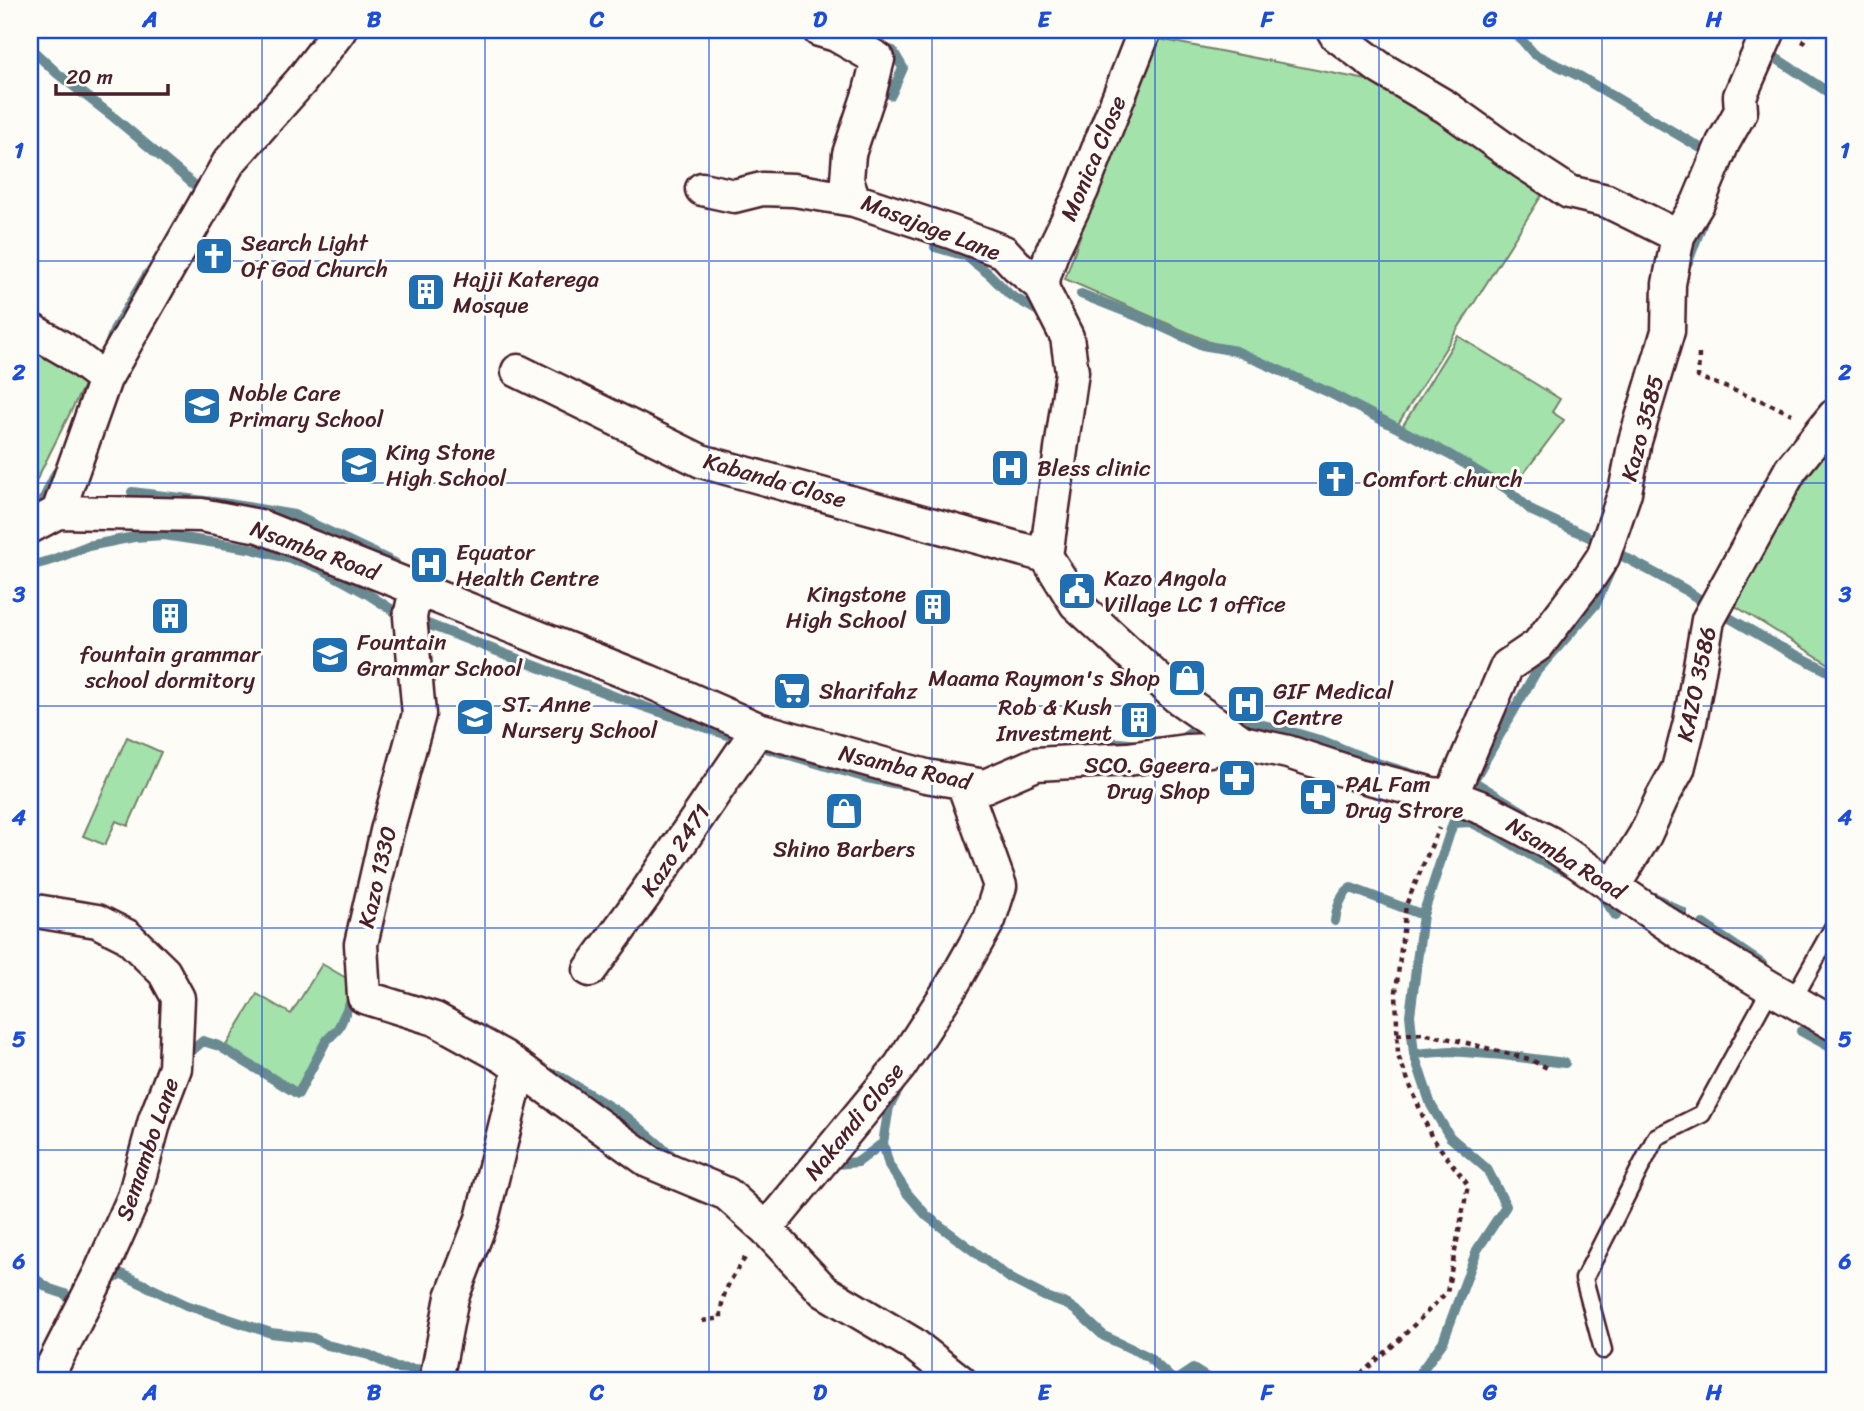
<svg xmlns="http://www.w3.org/2000/svg" width="1864" height="1411" font-family="Sriracha,sans-serif">
<style>
.green{fill:#a3e2aa;stroke:#76806a;stroke-width:2}
.lines{fill:none;stroke-linecap:round;stroke-linejoin:round}
.stream{stroke:#6a8a92;stroke-width:10}
.service-casing{stroke:#4a1f2b;stroke-width:21}
.minor-casing{stroke:#4a1f2b;stroke-width:37}
.path{stroke:#4a1f2b;stroke-width:4.5;stroke-dasharray:5 5;stroke-linecap:butt}
.service{stroke:#fdfcf7;stroke-width:16}
.minor{stroke:#fdfcf7;stroke-width:32}
.grid{fill:none;stroke:#1d4ed8;stroke-width:2;stroke-opacity:0.55}
.labels{text-anchor:middle;stroke-width:6;stroke-linejoin:round;paint-order:stroke}
.street-label{font-size:23px;fill:#4a1f2b;stroke:#fdfcf7}
.poi-label{font-size:23px;fill:#4a1f2b;stroke:#fdfcf7;text-anchor:start}
.neatline{fill:none;stroke:#1d4ed8;stroke-width:2.5}
.grid-label{font-size:23px;text-anchor:middle;font-weight:bold;fill:#1d4ed8}
</style>
<rect width="100%" height="100%" fill="#fdfcf7"/>
<filter id="ink" filterUnits="userSpaceOnUse"><feTurbulence type="fractalNoise" baseFrequency=".0143" numOctaves="2"/><feDisplacementMap in="SourceGraphic" scale="14" xChannelSelector="R" yChannelSelector="G"/><feConvolveMatrix kernelMatrix="1 2 1 2 8 2 1 2 1" color-interpolation-filters="sRGB"/></filter>
<g filter="url(#ink)">
<path class="green" d="M 1159,39 L 1392,85 L 1545,190 L 1398,424 L 1065,279 L 1149,40 Z
M 1458,336 L 1560,399 L 1552,412 L 1564,420 L 1512,489 L 1402,427 Z
M 30,347 L 86,381 L 30,493 Z
M 1834,437 L 1834,667 L 1727,601 Z
M 127,737 L 161,752 L 128,826 L 116,821 L 105,845 L 83,836 Z
M 322,964 L 360,986 L 296,1090 L 225,1047 L 257,994 L 291,1014 Z"/>
<g class="lines">
<path class="stream" d="M 1513,30 L 1534,54 L 1581,77 L 1714,156
M 878,46 L 893,51 L 903,68 L 891,95
M 30,48 L 58,74 L 111,115 L 198,188 L 194,196
M 1768,53 L 1834,96
M 935,247 L 966,256 L 989,274 L 1010,295 L 1038,311
M 1688,262 L 1703,222
M 1081,294 L 1142,318 L 1202,345 L 1236,351 L 1328,392 L 1450,455 L 1507,489 L 1532,511 L 1600,542
M 109,345 L 115,328 L 148,273
M 132,492 L 229,504 L 294,515 L 395,563
M 36,515 L 56,473
M 1617,553 L 1684,589 L 1714,609 L 1780,647 L 1834,674
M 30,566 L 52,560 L 88,546 L 134,537 L 164,535 L 248,548 L 306,563 L 322,569 L 366,593 L 394,611 L 616,697 L 769,749 L 867,778 L 903,785
M 1227,717 L 1289,731 L 1326,742 L 1377,763 L 1429,779
M 1176,742 L 1189,734 L 1204,720
M 1075,755 L 1089,740 L 1139,745
M 1473,781 L 1525,813
M 1472,783 L 1536,672 L 1596,604 L 1611,569
M 1600,890 L 1602,896 L 1616,916
M 1654,897 L 1683,913
M 1335,921 C 1336,911 1341,893 1351,888 L 1423,915
M 1703,924 L 1762,964
M 1801,1031 L 1834,1049
M 1414,1054 L 1450,1051 L 1503,1055 L 1565,1063
M 179,1055 L 188,1054 L 203,1041 L 219,1046 L 298,1094 L 326,1041 L 338,1029 L 349,1005 L 357,993
M 544,1073 L 558,1075 L 628,1118 L 676,1159
M 900,1087 L 889,1107 L 883,1143 L 889,1165 L 907,1193 L 927,1216 L 1011,1279 L 1044,1296 L 1068,1305 L 1078,1312 L 1104,1336 L 1147,1356 L 1174,1381
M 830,1170 L 836,1164 L 858,1162 L 883,1143
M 30,1275 L 50,1289 L 65,1294 L 76,1305 L 80,1305
M 105,1283 L 122,1274 L 186,1305 L 271,1333 L 313,1338 L 327,1345 L 369,1355 L 396,1368 L 429,1370 L 472,1381
M 1175,1381 L 1193,1369 L 1212,1381
M 1414,1381 L 1443,1342 L 1477,1250 L 1506,1206 L 1487,1169 L 1450,1137 L 1431,1105 L 1414,1054 L 1410,1015 L 1423,915 L 1453,823 L 1470,822 L 1497,835 L 1537,859 L 1569,872"/>
<defs>
<path id="service" d="M 1792,1001 L 1834,926
M 1603,1350 L 1584,1279 L 1656,1137 L 1702,1114 L 1771,988"/>
<path id="minor" d="M 819,30 L 836,35 L 878,59 L 870,91 L 849,154 L 847,180 L 854,200 L 951,232 L 1004,252 L 1016,265 L 1041,286 L 1067,337 L 1072,372 L 1046,556
M 1333,30 L 1336,35 L 1380,68 L 1446,107 L 1523,162 L 1569,192 L 1607,201 L 1678,236
M 702,189 L 734,196 L 762,189 L 794,190 L 854,200
M 1041,286 L 1052,252 L 1082,190 L 1145,30
M 30,329 L 66,350 L 105,379
M 518,371 L 701,461 L 1046,556
M 58,512 L 105,379 L 229,162 L 301,81 L 340,30
M 30,527 L 58,512 L 201,515 L 259,526 L 648,681 L 758,729 L 926,776 L 985,786 L 1036,764 L 1128,759 L 1186,751 L 1210,750 L 1242,742 L 1288,752 L 1358,775 L 1432,794 L 1451,796 L 1485,809 L 1550,843 L 1685,936 L 1771,988 L 1834,1024
M 1046,556 L 1076,604 L 1176,696 L 1242,742
M 416,589 L 410,617 L 419,714 L 387,831 L 361,944 L 364,997 L 435,1019 L 504,1057 L 650,1162 L 727,1194 L 766,1229 L 824,1291 L 913,1344 L 960,1381
M 1451,796 L 1507,666 L 1538,645 L 1589,578 L 1603,557 L 1625,492 L 1635,441 L 1668,331 L 1669,284 L 1678,236 L 1698,203 L 1723,143 L 1741,111 L 1740,96 L 1769,30
M 1613,887 L 1645,835 L 1662,798 L 1678,769 L 1690,722 L 1708,620 L 1791,469 L 1834,416
M 30,910 L 97,921 L 127,936 L 164,972 L 178,998 L 175,1068 L 155,1120 L 134,1197 L 100,1273 L 45,1381
M 590,970 L 646,893 L 758,729
M 766,1229 L 900,1066 L 953,984 L 989,920 L 1000,886 L 963,783
M 436,1381 L 452,1297 L 482,1219 L 519,1070"/>
</defs>
<use href="#service" class="service-casing"/>
<use href="#minor" class="minor-casing"/>
<path class="path" d="M 1803,44 L 1810,30
M 1699,354 L 1698,377 L 1762,401 L 1792,414
M 1397,1035 L 1422,1033 L 1455,1040 L 1529,1059 L 1551,1070
M 702,1321 L 721,1318 C 720,1294 732,1277 745,1258
M 1353,1381 L 1398,1341 L 1447,1292 L 1468,1185 L 1431,1136 L 1398,1056 L 1396,992 L 1406,905 L 1439,828"/>
<use href="#service" class="service"/>
<use href="#minor" class="minor"/>
</g>
</g>
<path class="grid" d="M 262,30 L 262,1381M 485,30 L 485,1381M 709,30 L 709,1381M 932,30 L 932,1381M 1155,30 L 1155,1381M 1379,30 L 1379,1381M 1602,30 L 1602,1381M 30,261 L 1834,261M 30,483 L 1834,483M 30,706 L 1834,706M 30,928 L 1834,928M 30,1150 L 1834,1150"/>
<defs>
<symbol id="church-square" viewBox="-11 -11 22 22"><rect x="-9" y="-9" width="18" height="18" rx="4" fill="#1f6fb2" stroke="#fdfcf7"/><path d="M-1.2-6h2.4v3.5h3.3v2.4h-3.3V6h-2.4V-.1h-3.3v-2.4h3.3Z" fill="#fff"/></symbol>
<symbol id="building-square" viewBox="-11 -11 22 22"><rect x="-9" y="-9" width="18" height="18" rx="4" fill="#1f6fb2" stroke="#fdfcf7"/><path d="M-4-6H4V6H1V3H-1V6H-4ZM-2.5-4.3h1.7v1.8h-1.7ZM.8-4.3h1.7v1.8H.8ZM-2.5-1h1.7V.8h-1.7ZM.8-1h1.7V.8H.8Z" fill="#fff"/></symbol>
<symbol id="school-square" viewBox="-11 -11 22 22"><rect x="-9" y="-9" width="18" height="18" rx="4" fill="#1f6fb2" stroke="#fdfcf7"/><path d="M0-5L7-2L0 1L-7-2ZM-4 1L0 2.5L4 1V4Q0 6-4 4Z" fill="#fff"/></symbol>
<symbol id="hospital-square" viewBox="-11 -11 22 22"><rect x="-9" y="-9" width="18" height="18" rx="4" fill="#1f6fb2" stroke="#fdfcf7"/><path d="M-5-5h3v3.5h4V-5h3V5h-3V1.5h-4V5h-3Z" fill="#fff"/></symbol>
<symbol id="civic-square" viewBox="-11 -11 22 22"><rect x="-9" y="-9" width="18" height="18" rx="4" fill="#1f6fb2" stroke="#fdfcf7"/><path d="M-.6-6.5H3V-4.5H.6V-3L4-1V1h2V6H-6V1h2V-1L-.6-3ZM-1.2 2.5V6h2.4V2.5Z" fill="#fff"/></symbol>
<symbol id="shop-square" viewBox="-11 -11 22 22"><rect x="-9" y="-9" width="18" height="18" rx="4" fill="#1f6fb2" stroke="#fdfcf7"/><path d="M-5-2.5h2.3a2.7 3.5 0 0 1 5.4 0H5L5.5 6h-11ZM-1.5-2.5h3a1.5 2.3 0 0 0-3 0Z" fill="#fff"/></symbol>
<symbol id="supermarket-square" viewBox="-11 -11 22 22"><rect x="-9" y="-9" width="18" height="18" rx="4" fill="#1f6fb2" stroke="#fdfcf7"/><path d="M-6-5.5h2.5l.6 2H6L4.5 2H-2.5L-4.4-4H-6ZM-1.5 3.2a1.3 1.3 0 1 0 .1 0ZM3 3.2a1.3 1.3 0 1 0 .1 0Z" fill="#fff"/></symbol>
<symbol id="pharmacy-square" viewBox="-11 -11 22 22"><rect x="-9" y="-9" width="18" height="18" rx="4" fill="#1f6fb2" stroke="#fdfcf7"/><path d="M-2-6h4v4h4v4h-4v4h-4v-4h-4v-4h4Z" fill="#fff"/></symbol>
</defs>
<g fill-rule="evenodd">
<use href="#church-square" x="192" y="234" width="44" height="44"/>
<use href="#building-square" x="404" y="270" width="44" height="44"/>
<use href="#school-square" x="180" y="384" width="44" height="44"/>
<use href="#school-square" x="337" y="443" width="44" height="44"/>
<use href="#hospital-square" x="988" y="446" width="44" height="44"/>
<use href="#church-square" x="1314" y="457" width="44" height="44"/>
<use href="#hospital-square" x="407" y="543" width="44" height="44"/>
<use href="#civic-square" x="1055" y="569" width="44" height="44"/>
<use href="#building-square" x="911" y="585" width="44" height="44"/>
<use href="#building-square" x="148" y="594" width="44" height="44"/>
<use href="#school-square" x="308" y="633" width="44" height="44"/>
<use href="#shop-square" x="1165" y="656" width="44" height="44"/>
<use href="#supermarket-square" x="770" y="669" width="44" height="44"/>
<use href="#hospital-square" x="1224" y="682" width="44" height="44"/>
<use href="#school-square" x="453" y="695" width="44" height="44"/>
<use href="#building-square" x="1117" y="698" width="44" height="44"/>
<use href="#pharmacy-square" x="1215" y="756" width="44" height="44"/>
<use href="#pharmacy-square" x="1296" y="775" width="44" height="44"/>
<use href="#shop-square" x="822" y="789" width="44" height="44"/>
</g>
<g class="labels">
<g class="street-label">
<text transform="translate(1093 158) rotate(-67)" y="8">Monica Close</text>
<text transform="translate(931 227) rotate(21)" y="8">Masajage Lane</text>
<text transform="translate(1642 428) rotate(-75)" y="8">Kazo 3585</text>
<text transform="translate(775 480) rotate(16)" y="8">Kabanda Close</text>
<text transform="translate(315 550) rotate(20)" y="8">Nsamba Road</text>
<text transform="translate(1696 684) rotate(-78)" y="8">KAZO 3586</text>
<text transform="translate(905 767) rotate(13)" y="8">Nsamba Road</text>
<text transform="translate(675 850) rotate(-56)" y="8">Kazo 2471</text>
<text transform="translate(1566 858) rotate(32)" y="8">Nsamba Road</text>
<text transform="translate(377 877) rotate(-77)" y="8">Kazo 1330</text>
<text transform="translate(854 1121) rotate(-51)" y="8">Nakandi Close</text>
<text transform="translate(147 1149) rotate(-71)" y="8">Semambo Lane</text>
</g>
<g class="poi-label">
<text x="241" y="251">Search Light<tspan x="241" dy="26">Of God Church</tspan></text>
<text x="453" y="287">Hajji Katerega<tspan x="453" dy="26">Mosque</tspan></text>
<text x="229" y="401">Noble Care<tspan x="229" dy="26">Primary School</tspan></text>
<text x="386" y="460">King Stone<tspan x="386" dy="26">High School</tspan></text>
<text x="1037" y="476">Bless clinic</text>
<text x="1363" y="487">Comfort church</text>
<text x="456" y="560">Equator<tspan x="456" dy="26">Health Centre</tspan></text>
<text x="1104" y="586">Kazo Angola<tspan x="1104" dy="26">Village LC 1 office</tspan></text>
<text x="906" y="602" text-anchor="end">Kingstone<tspan x="906" dy="26">High School</tspan></text>
<text x="357" y="650">Fountain<tspan x="357" dy="26">Grammar School</tspan></text>
<text x="170" y="662" text-anchor="middle">fountain grammar<tspan x="170" dy="26">school dormitory</tspan></text>
<text x="1160" y="686" text-anchor="end">Maama Raymon's Shop</text>
<text x="819" y="699">Sharifahz</text>
<text x="1273" y="699">GIF Medical<tspan x="1273" dy="26">Centre</tspan></text>
<text x="502" y="712">ST. Anne<tspan x="502" dy="26">Nursery School</tspan></text>
<text x="1112" y="715" text-anchor="end">Rob &amp; Kush<tspan x="1112" dy="26">Investment</tspan></text>
<text x="1210" y="773" text-anchor="end">SCO. Ggeera<tspan x="1210" dy="26">Drug Shop</tspan></text>
<text x="1345" y="792">PAL Fam<tspan x="1345" dy="26">Drug Strore</tspan></text>
<text x="844" y="857" text-anchor="middle">Shino Barbers</text>
</g>
</g>
<rect width="1864" height="1411" fill="none" stroke="#fdfcf7" stroke-width="77"/>
<path d="M56 84v10h112v-10" fill="none" stroke="#4a1f2b" stroke-width="3.5"/>
<text x="66" y="84" font-size="21" fill="#4a1f2b" stroke="#fdfcf7" stroke-width="5" paint-order="stroke">20 m</text>
<rect x="38" y="38" width="1788" height="1334" class="neatline"/>
<g class="grid-label">
<text x="150" y="27">A</text>
<text x="374" y="27">B</text>
<text x="597" y="27">C</text>
<text x="820" y="27">D</text>
<text x="1044" y="27">E</text>
<text x="1267" y="27">F</text>
<text x="1490" y="27">G</text>
<text x="1714" y="27">H</text>
<text x="19" y="158">1</text>
<text x="1845" y="158">1</text>
<text x="19" y="380">2</text>
<text x="1845" y="380">2</text>
<text x="19" y="602">3</text>
<text x="1845" y="602">3</text>
<text x="19" y="825">4</text>
<text x="1845" y="825">4</text>
<text x="19" y="1047">5</text>
<text x="1845" y="1047">5</text>
<text x="19" y="1269">6</text>
<text x="1845" y="1269">6</text>
<text x="150" y="1400">A</text>
<text x="374" y="1400">B</text>
<text x="597" y="1400">C</text>
<text x="820" y="1400">D</text>
<text x="1044" y="1400">E</text>
<text x="1267" y="1400">F</text>
<text x="1490" y="1400">G</text>
<text x="1714" y="1400">H</text>
</g>
</svg>
